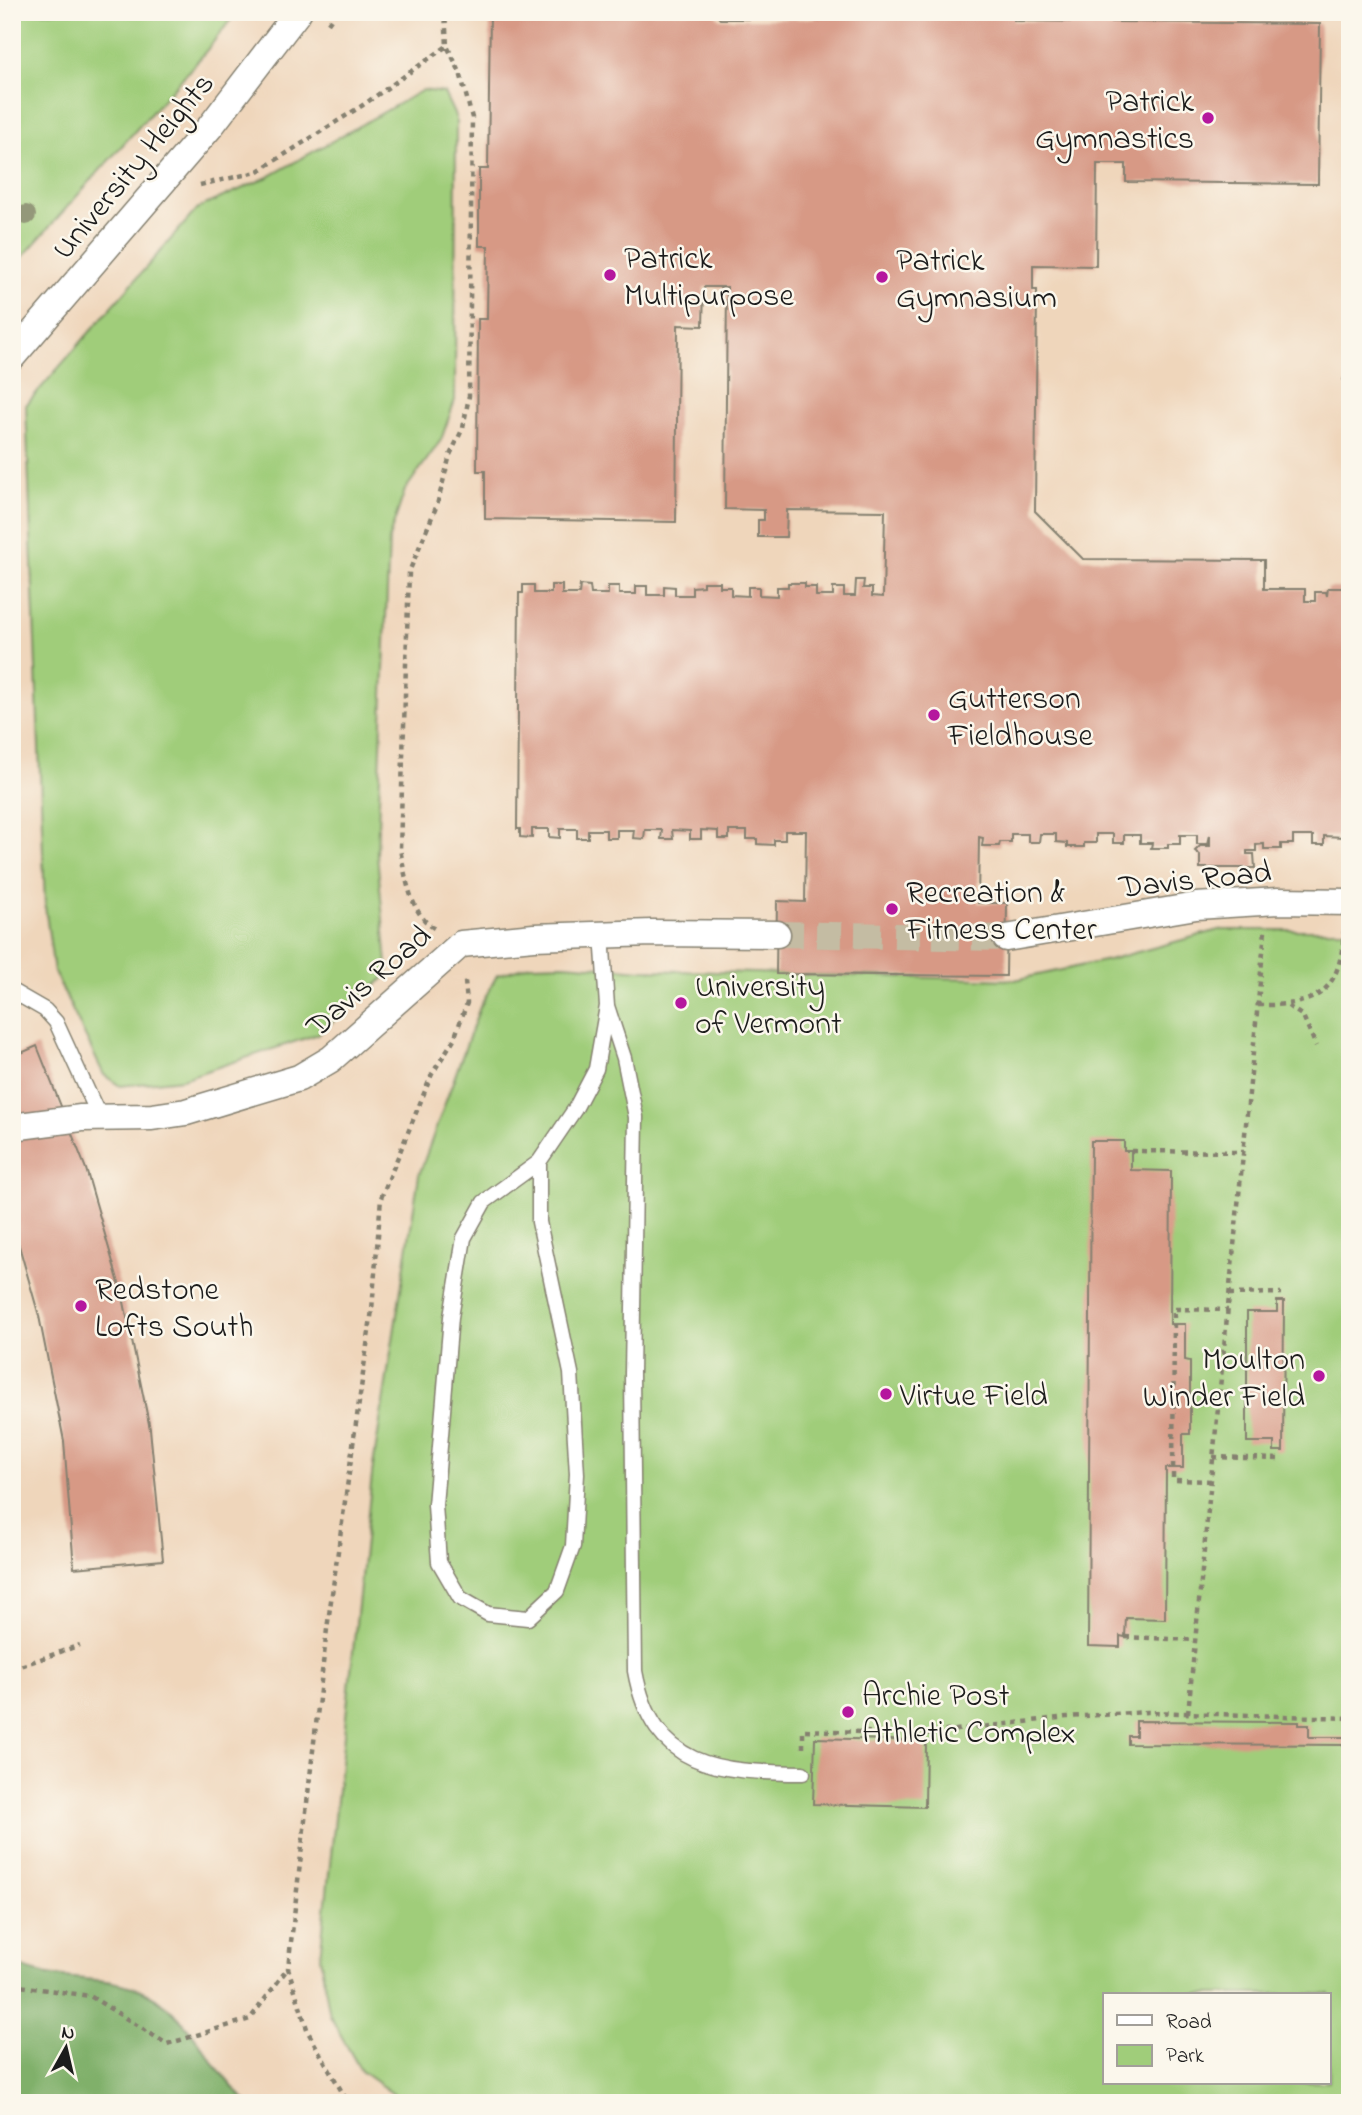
<svg xmlns="http://www.w3.org/2000/svg" width="1362" height="2115" font-family="'Indie Flower',sans-serif">
<style>
.built{fill:#efd6bb;fill-rule:evenodd}
.green{fill:#a0cd7a;stroke:#5e744b;stroke-width:2;fill-rule:evenodd}
.forest{fill:#80b06a;stroke:#4e6643;stroke-width:2}
.building{fill:#d79985}
.lines{fill:none;stroke-linecap:round;stroke-linejoin:round}
.street-tunnel{stroke:#c4bca3;stroke-width:26;stroke-dasharray:26 13;stroke-linecap:butt}
.lane-casing{stroke:#858070;stroke-width:17}
.street-casing{stroke:#858070;stroke-width:29}
.path{stroke:#858070;stroke-width:4.5;stroke-dasharray:5 5;stroke-linecap:butt}
.lane{stroke:#fff;stroke-width:14}
.street{stroke:#fff;stroke-width:26}
.tree{fill:#94987a}
.poi-dot{fill:#b5179e;stroke:#fbf7ec;stroke-width:2.5}
.labels{text-anchor:middle;stroke-width:5;stroke-linejoin:round;paint-order:stroke}
.poi-label{font-size:32px;fill:#1c1c1c;stroke:#fbf7ec;text-anchor:start}
.street-label{font-size:32px;fill:#1c1c1c;stroke:#fbf7ec}
</style>
<rect width="100%" height="100%" fill="#fbf7ec"/>
<filter id="ink" filterUnits="userSpaceOnUse"><feTurbulence type="fractalNoise" baseFrequency=".0143" numOctaves="2"/><feDisplacementMap in="SourceGraphic" scale="14" xChannelSelector="R" yChannelSelector="G"/><feConvolveMatrix kernelMatrix="1 2 1 2 8 2 1 2 1" color-interpolation-filters="sRGB"/></filter>
<filter id="wash" filterUnits="userSpaceOnUse"><feTurbulence type="fractalNoise" baseFrequency=".00686" numOctaves="4" result="noise"/><feDisplacementMap in="SourceGraphic" scale="28" xChannelSelector="R" yChannelSelector="G"/><feGaussianBlur stdDeviation="1.57" result="paint"/><feColorMatrix in="noise" values="0 0 0 0 0 0 0 0 0 0 0 0 0 0 0 0 0 1.4 0 .05"/><feComposite in="paint" operator="in"/></filter>
<g filter="url(#wash)">
<rect width="100%" height="100%" fill="#eee4c5"/>
<path class="built" d="M 12,12 L 1350,12 L 1350,2103 L 12,2103 ZM 1105,1994 L 1329,1994 L 1329,2082 L 1105,2082 Z"/>
<path class="green" d="M 12,12 L 237,12 L 202,56 L 12,269 Z
M 423,90 L 444,93 L 456,118 L 455,400 L 441,440 L 405,490 L 389,538 L 377,854 L 388,975 L 318,1034 L 182,1079 L 120,1086 L 104,1075 L 54,972 L 45,906 L 26,405 L 198,208 L 268,177 Z
M 1219,930 L 1350,930 L 1350,2103 L 406,2103 L 361,2071 L 330,2016 L 320,1957 L 373,1466 L 419,1175 L 480,1007 L 497,975 L 530,965 L 564,964 L 642,970 L 1015,980 L 1108,960 ZM 1105,1994 L 1329,1994 L 1329,2082 L 1105,2082 Z"/>
<path class="forest" d="M 12,1962 C 54,1987 105,1971 147,1993 C 192,2016 211,2071 249,2103 L 12,2103 Z"/>
<g id="blocks">
<path class="building" d="M 490,12 L 714,12 L 720,19 L 815,19 L 815,12 L 1014,12 L 1014,21 L 1320,24 L 1318,184 L 1126,182 L 1126,164 L 1097,164 L 1096,266 L 1033,265 L 1033,290 L 1037,290 L 1035,511 L 1083,559 L 1264,560 L 1264,589 L 1305,589 L 1305,601 L 1315,601 L 1315,592 L 1326,592 L 1327,596 L 1328,588 L 1344,588 L 1344,597 L 1350,593 L 1350,845 L 1344,845 L 1344,837 L 1324,836 L 1324,845 L 1313,845 L 1313,836 L 1293,836 L 1293,844 L 1281,844 L 1281,849 L 1264,849 L 1264,844 L 1256,845 L 1256,851 L 1247,851 L 1247,854 L 1254,854 L 1255,868 L 1200,868 L 1200,855 L 1195,851 L 1200,846 L 1210,846 L 1210,835 L 1208,844 L 1197,844 L 1197,835 L 1180,835 L 1180,844 L 1168,844 L 1168,848 L 1151,848 L 1152,843 L 1140,843 L 1140,835 L 1124,835 L 1124,843 L 1113,843 L 1113,834 L 1096,834 L 1096,843 L 1084,843 L 1084,847 L 1067,847 L 1067,843 L 1056,842 L 1056,834 L 1040,834 L 1039,842 L 1028,842 L 1028,834 L 1011,834 L 1011,842 L 1000,842 L 999,846 L 982,846 L 983,838 L 979,837 L 978,903 L 1007,903 L 1006,976 L 776,974 L 777,901 L 805,902 L 806,831 L 785,831 L 785,840 L 774,840 L 774,845 L 757,844 L 757,839 L 747,839 L 747,831 L 729,831 L 729,839 L 718,839 L 718,831 L 701,830 L 701,839 L 690,839 L 690,831 L 672,830 L 673,839 L 661,839 L 662,830 L 645,830 L 644,839 L 633,838 L 634,830 L 617,830 L 617,838 L 606,838 L 606,830 L 588,830 L 588,838 L 577,838 L 577,829 L 560,829 L 560,838 L 549,837 L 549,829 L 532,829 L 532,838 L 520,837 L 520,829 L 517,829 L 519,593 L 523,593 L 523,585 L 534,585 L 534,593 L 551,593 L 551,585 L 562,585 L 562,594 L 579,594 L 580,585 L 590,586 L 591,594 L 608,594 L 608,586 L 619,586 L 619,594 L 636,594 L 636,586 L 647,586 L 647,595 L 664,595 L 664,586 L 675,587 L 675,595 L 692,595 L 692,587 L 703,586 L 703,582 L 720,582 L 720,587 L 731,587 L 731,595 L 748,596 L 748,587 L 759,587 L 759,595 L 777,596 L 777,587 L 788,587 L 788,583 L 805,583 L 805,587 L 816,587 L 816,596 L 833,596 L 833,588 L 844,588 L 844,596 L 855,596 L 856,580 L 864,580 L 863,588 L 872,588 L 872,596 L 883,597 L 885,511 L 787,510 L 786,537 L 758,537 L 758,520 L 764,520 L 764,510 L 725,509 L 727,287 L 704,287 L 703,326 L 678,325 L 676,522 L 485,519 L 485,471 L 477,471 L 478,319 L 487,319 L 488,246 L 479,246 L 479,169 L 488,169 Z
M 37,1046 L 86,1169 L 123,1297 L 150,1429 L 163,1560 L 74,1568 L 64,1441 L 39,1316 L 12,1221 L 12,1057 Z
M 1091,1141 L 1124,1141 L 1124,1151 L 1131,1151 L 1131,1170 L 1171,1171 L 1170,1324 L 1185,1324 L 1185,1360 L 1190,1361 L 1190,1434 L 1183,1434 L 1183,1468 L 1166,1468 L 1165,1619 L 1126,1618 L 1125,1637 L 1120,1636 L 1120,1647 L 1088,1646 Z
M 1277,1301 L 1284,1301 L 1283,1451 L 1274,1451 L 1274,1442 L 1247,1442 L 1247,1312 L 1277,1312 Z
M 1136,1721 L 1299,1722 L 1299,1725 L 1309,1725 L 1309,1737 L 1350,1737 L 1350,1745 L 1128,1744 L 1128,1736 L 1136,1736 Z
M 815,1738 L 926,1741 L 925,1807 L 813,1804 Z"/>
</g>
</g>
<g filter="url(#ink)">
<use href="#blocks" fill-opacity="0" stroke="#858070" stroke-width="2"/>
<g class="lines">
<path class="street-tunnel" d="M 777,934 L 1006,938"/>
<defs>
<path id="lane" d="M 602,935 L 607,1006 L 624,1058 L 636,1117 L 632,1374 L 635,1671 C 653,1769 717,1772 803,1773
M 12,991 L 45,1010 L 56,1022 L 100,1118
M 539,1162 L 484,1202 L 464,1238 L 451,1317 L 435,1505 L 439,1562 L 460,1598 L 488,1614 L 528,1618 L 557,1591 L 573,1546 L 577,1474 L 571,1373 L 539,1222 L 539,1162 L 575,1109 L 596,1069 L 607,1006"/>
<path id="street" d="M 12,357 L 210,127 L 298,12
M 1006,938 L 1196,906 L 1278,901 L 1350,902
M 12,1127 L 81,1118 L 152,1117 L 186,1112 L 299,1078 L 331,1059 L 461,944 L 534,937 L 652,933 L 777,934"/>
</defs>
<use href="#lane" class="lane-casing"/>
<use href="#street" class="street-casing"/>
<path class="path" d="M 328,23 L 336,12
M 200,185 L 257,172 L 363,105 L 447,46
M 1344,381 L 1350,366
M 434,928 C 410,914 405,874 400,849 L 409,572 L 437,505 L 450,455 L 463,428 L 469,396 L 472,118 L 460,72 L 447,46 L 445,12
M 1258,1005 C 1318,1006 1340,993 1344,931
M 1288,1006 L 1303,1016 L 1316,1046
M 1131,1151 L 1244,1152
M 1229,1294 L 1281,1293
M 1213,1457 L 1280,1459
M 1211,1481 L 1173,1480 L 1174,1309 L 1228,1310
M 1125,1637 L 1195,1640
M 12,1669 L 80,1645
M 1188,1713 L 1265,931
M 803,1748 L 803,1730 L 922,1734 L 1067,1717 L 1148,1712 L 1350,1718
M 12,1985 L 90,1996 L 167,2044 L 250,2019 L 288,1968
M 355,2103 L 346,2099 L 308,2032 L 288,1968 L 327,1629 L 372,1310 L 381,1198 L 432,1074 L 454,1039 L 467,1003 L 465,981"/>
<use href="#lane" class="lane"/>
<use href="#street" class="street"/>
</g>
<circle class="tree" cx="26" cy="215" r="10"/>
</g>
<g class="poi-dot">
<circle cx="1208" cy="118" r="7"/>
<circle cx="610" cy="275" r="7"/>
<circle cx="882" cy="277" r="7"/>
<circle cx="934" cy="715" r="7"/>
<circle cx="892" cy="909" r="7"/>
<circle cx="681" cy="1003" r="7"/>
<circle cx="81" cy="1306" r="7"/>
<circle cx="1319" cy="1376" r="7"/>
<circle cx="886" cy="1394" r="7"/>
<circle cx="848" cy="1712" r="7"/>
</g>
<g class="labels">
<g class="poi-label">
<text x="1194" y="111" text-anchor="end">Patrick<tspan x="1194" dy="37">Gymnastics</tspan></text>
<text x="624" y="268">Patrick<tspan x="624" dy="37">Multipurpose</tspan></text>
<text x="896" y="270">Patrick<tspan x="896" dy="37">Gymnasium</tspan></text>
<text x="948" y="708">Gutterson<tspan x="948" dy="37">Fieldhouse</tspan></text>
<text x="906" y="902">Recreation &amp;<tspan x="906" dy="37">Fitness Center</tspan></text>
<text x="695" y="996">University<tspan x="695" dy="37">of Vermont</tspan></text>
<text x="95" y="1299">Redstone<tspan x="95" dy="37">Lofts South</tspan></text>
<text x="1305" y="1369" text-anchor="end">Moulton<tspan x="1305" dy="37">Winder Field</tspan></text>
<text x="900" y="1405">Virtue Field</text>
<text x="862" y="1705">Archie Post<tspan x="862" dy="37">Athletic Complex</tspan></text>
</g>
<g class="street-label">
<text transform="translate(132 165) rotate(-50)" y="11">University Heights</text>
<text transform="translate(1195 878) rotate(-6)" y="11">Davis Road</text>
<text transform="translate(368 980) rotate(-41)" y="11">Davis Road</text>
</g>
</g>
<rect width="1362" height="2115" fill="none" stroke="#fbf7ec" stroke-width="42"/>
<rect x="1103" y="1993" width="228" height="91" fill="#fbf7ec" stroke="#a29f99" stroke-width="2"/>
<rect x="1117" y="2015" width="35" height="10" fill="#ffffff" stroke="#a29f99" stroke-width="2"/>
<text x="1166" y="2028" font-size="21" fill="#1c1c1c">Road</text>
<rect x="1117" y="2045" width="35" height="21" fill="#a0cd7a" stroke="#a29f99" stroke-width="2"/>
<text x="1166" y="2062" font-size="21" fill="#1c1c1c">Park</text>
<g transform="translate(66 2048) rotate(8)" stroke="#fbf7ec" stroke-width="5" paint-order="stroke">
<path d="M0-5L12 26L0 18L-12 26Z" fill="#1c1c1c"/>
<text y="-10" font-size="19" font-weight="bold" text-anchor="middle" fill="#1c1c1c">N</text>
</g>
</svg>
